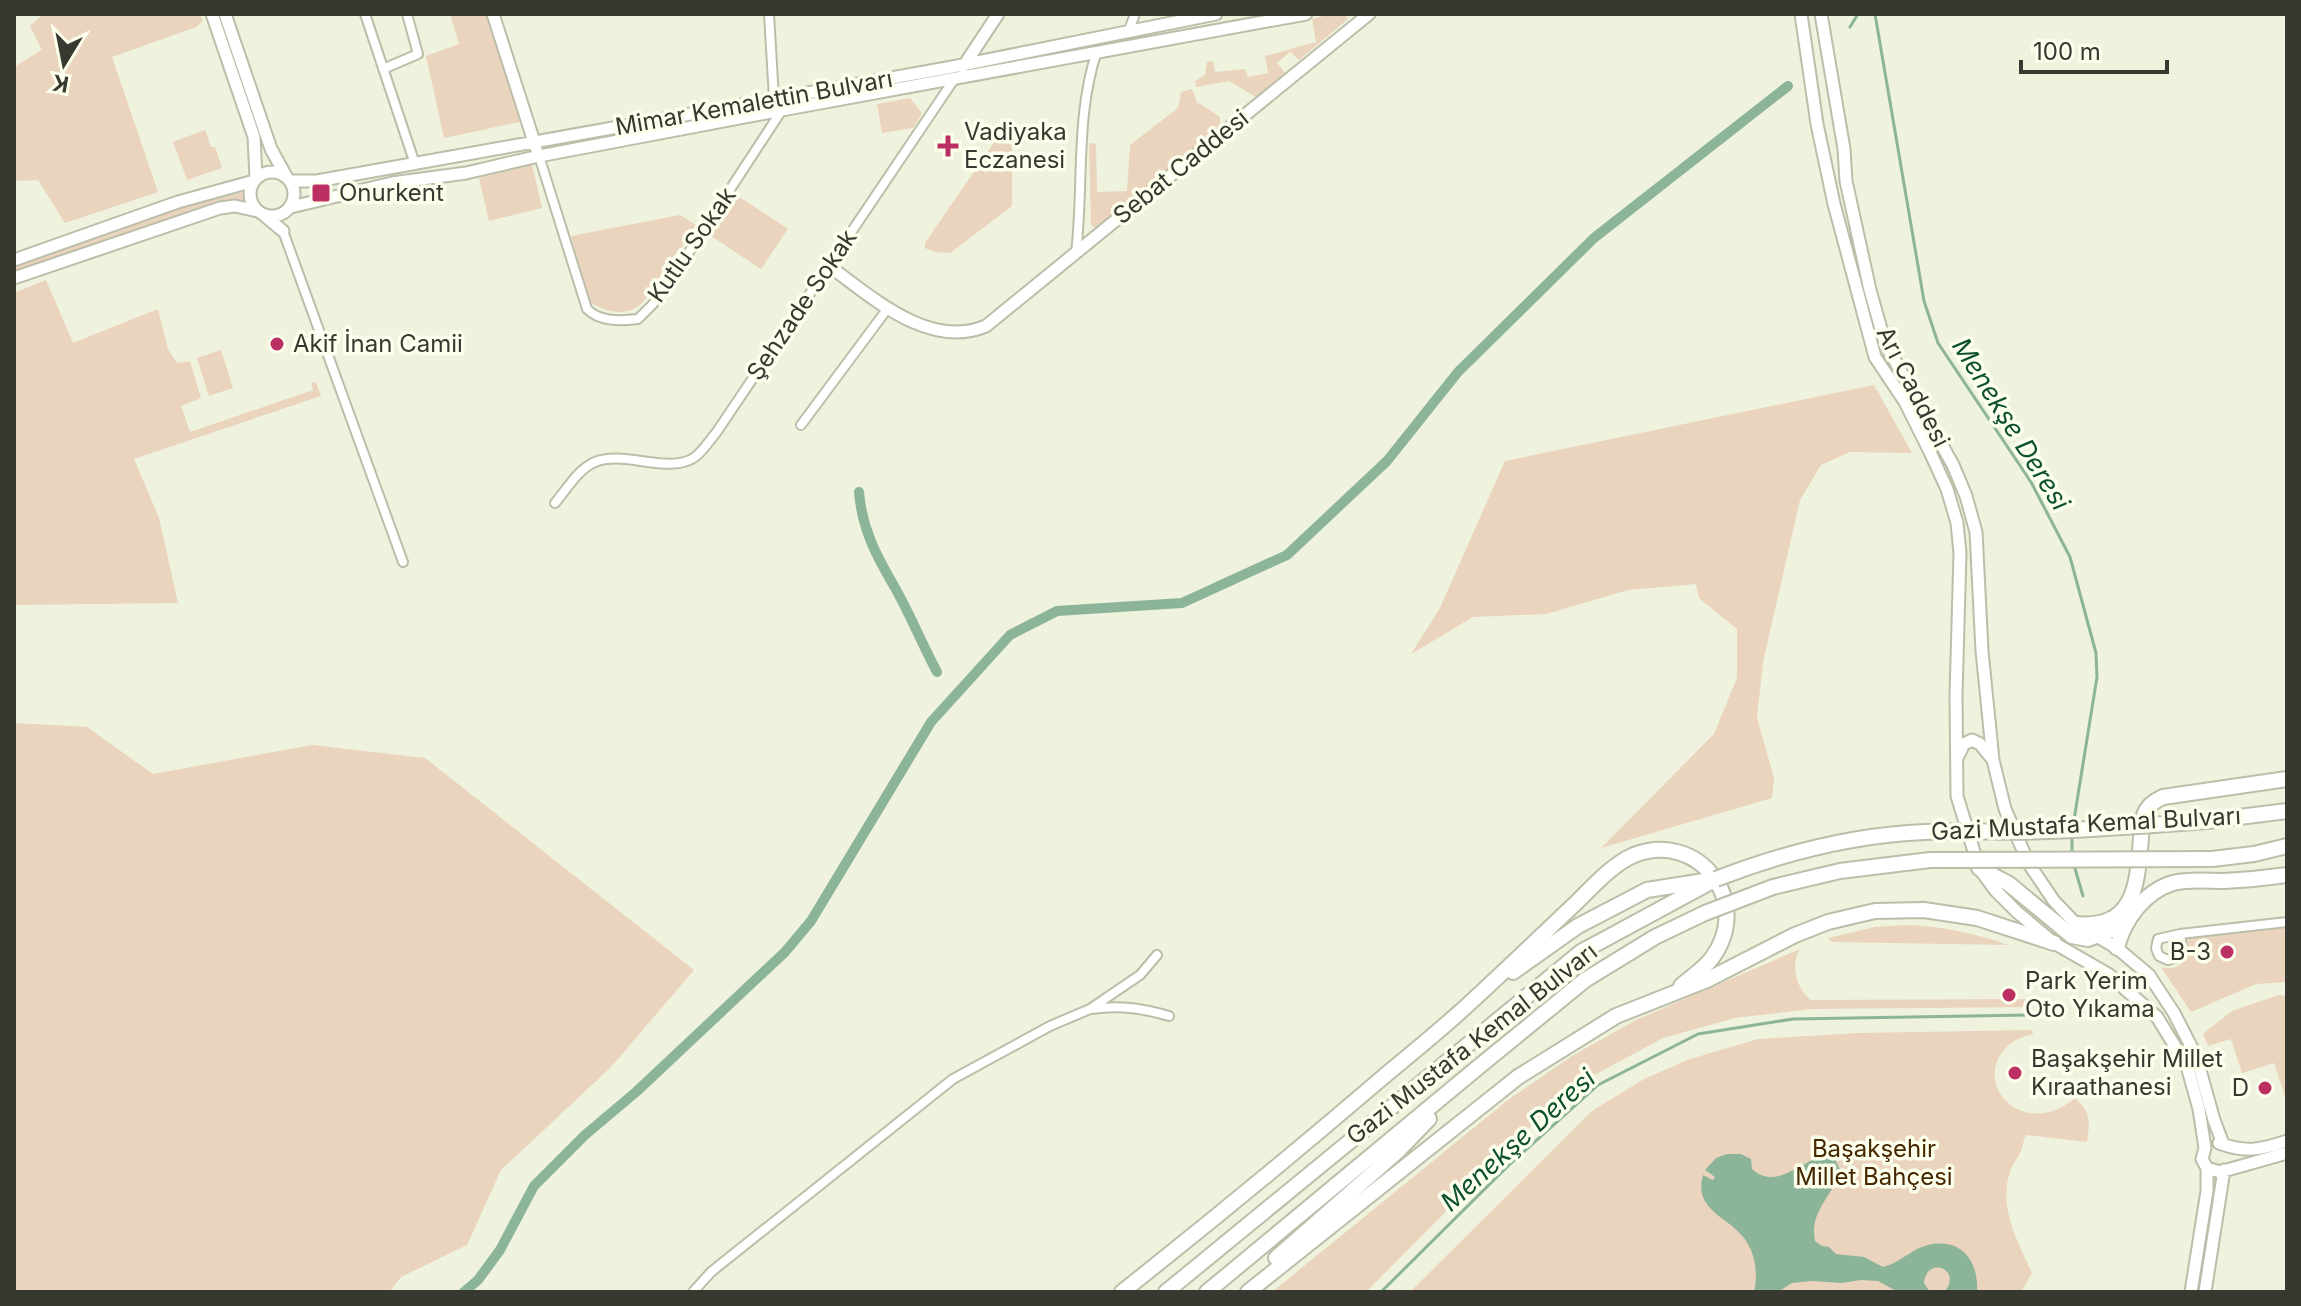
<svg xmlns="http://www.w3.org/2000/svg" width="2301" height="1306" font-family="Inter,sans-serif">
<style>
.green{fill:#ead4bd}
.water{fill:#8cb499}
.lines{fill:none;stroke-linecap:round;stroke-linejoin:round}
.stream{stroke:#8cb499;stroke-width:3}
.canal{stroke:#8cb499;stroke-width:10}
.street-casing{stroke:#bbbea9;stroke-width:12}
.secondary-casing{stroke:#bbbea9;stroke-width:15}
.highway-casing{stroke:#bbbea9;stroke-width:18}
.street{stroke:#fff;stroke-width:8}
.secondary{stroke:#fff;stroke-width:11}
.highway{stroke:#fff;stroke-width:14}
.highway-bridge-casing{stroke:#bbbea9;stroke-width:18;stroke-linecap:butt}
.highway-bridge{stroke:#fff;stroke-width:14}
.poi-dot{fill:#bc2f63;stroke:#fdffed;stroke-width:3}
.labels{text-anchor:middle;stroke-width:7;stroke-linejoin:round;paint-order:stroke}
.street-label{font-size:24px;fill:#37382f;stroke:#fdffed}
.poi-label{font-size:24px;fill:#37382f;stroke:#fdffed;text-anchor:start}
.park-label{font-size:24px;fill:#452700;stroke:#fdffed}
.water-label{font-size:26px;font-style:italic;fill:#0d512e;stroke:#fdffed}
</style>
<rect width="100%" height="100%" fill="#eff2dc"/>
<path class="green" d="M 43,14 L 200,14 L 203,21 L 196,27 L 112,57 L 158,192 L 65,223 L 38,180 L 14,181 L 14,67 L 42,50 L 30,26 Z
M 450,14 L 487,14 L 520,122 L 444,138 L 426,56 L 459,44 Z
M 1331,14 L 1344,14 L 1348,19 L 1299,60 L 1290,52 L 1277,63 L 1285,73 L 1256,97 L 1229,81 L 1196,87 L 1195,81 L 1205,75 L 1207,62 L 1213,61 L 1215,72 L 1245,69 L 1248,77 L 1268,73 L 1265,56 L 1316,42 L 1312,19 Z
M 1192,89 L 1197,102 L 1220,117 L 1220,127 L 1096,228 L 1091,225 L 1089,143 L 1096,144 L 1097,192 L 1127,191 L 1130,145 L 1178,108 L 1181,92 Z
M 910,98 L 922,113 L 913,128 L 882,133 L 877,104 Z
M 205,130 L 211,147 L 215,147 L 222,168 L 187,180 L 173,142 Z
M 998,140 L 1012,145 L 1012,206 L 950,253 L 935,252 L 925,248 L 925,243 L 995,141 Z
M 532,165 L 542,208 L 489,221 L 479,178 Z
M 243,192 L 244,203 L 14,274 L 14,267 L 186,206 Z
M 735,194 L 788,229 L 761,269 L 708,234 Z
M 680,215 L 696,225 C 685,242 650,299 637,307 C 622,317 603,310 589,302 L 571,236 Z
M 46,280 L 73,343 L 158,309 L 168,349 L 177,363 L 190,361 L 201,398 L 181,406 L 190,432 L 313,390 L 311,383 L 316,382 L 321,396 L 134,459 L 159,518 L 178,603 L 14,605 L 14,293 Z
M 221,350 L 233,388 L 209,396 L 197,358 Z
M 1874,385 L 1912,453 L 1850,452 L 1821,465 L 1800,500 L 1763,662 L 1757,718 L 1774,778 L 1772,798 L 1601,848 L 1714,734 L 1737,678 L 1737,629 L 1699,598 L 1696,584 L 1628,590 L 1546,614 L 1473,617 L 1411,654 L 1440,608 L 1505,461 Z
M 14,723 L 87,727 L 153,774 L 312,745 L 425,758 L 694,970 L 611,1067 L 501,1170 L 467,1245 L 401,1277 L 389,1292 L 14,1292 Z
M 1909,925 C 1944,927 1975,933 2008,945 L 1832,942 L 1828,938 L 1875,927 Z
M 2287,928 L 2287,982 L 2256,984 L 2191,1012 L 2161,967 C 2184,972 2188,957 2186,939 Z
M 1800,949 C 1790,965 1796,988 1811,1000 L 2029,999 L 2032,1007 L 1811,1009 L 1735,1018 L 1663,1038 L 1589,1078 L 1542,1115 L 1366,1292 L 1272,1292 L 1508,1100 L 1572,1056 L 1636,1020 Z
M 2279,995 L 2287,996 L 2287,1102 L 2274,1063 L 2242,1073 L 2231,1039 L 2208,1046 L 2203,1034 L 2232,1011 Z
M 2032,1030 L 2033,1034 C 2025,1036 2016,1039 2010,1044 C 1967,1080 2022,1143 2075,1098 C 2091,1112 2090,1122 2087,1142 L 2027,1135 L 2024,1138 C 2023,1154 2015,1158 2010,1172 C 1998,1207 2018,1242 2032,1273 L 2021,1292 L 1410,1292 L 1592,1111 L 1644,1079 L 1690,1059 L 1758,1039 L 1859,1033 Z"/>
<path class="water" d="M 1727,1154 L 1741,1154 L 1751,1159 L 1752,1169 C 1780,1195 1809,1149 1834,1157 L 1841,1172 C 1832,1196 1809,1212 1815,1241 L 1822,1246 L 1829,1247 L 1836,1254 L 1864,1257 L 1883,1267 C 1900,1263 1911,1249 1928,1245 C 1962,1237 1979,1262 1977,1292 L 1944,1292 C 1964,1271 1927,1254 1924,1283 L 1930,1292 L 1898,1292 L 1878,1281 L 1861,1280 L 1841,1283 L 1812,1281 L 1792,1283 L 1778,1292 L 1754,1292 C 1758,1274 1756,1254 1744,1238 C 1727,1216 1693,1210 1703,1175 L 1713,1180 L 1715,1177 L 1705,1170 L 1716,1158 Z"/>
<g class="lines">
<path class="stream" d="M 1875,14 L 1924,301 L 1938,343 L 2031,482 L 2070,557 L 2096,653 L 2097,677 L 2073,826
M 1850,27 L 1858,14
M 2072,834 L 2072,854
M 2074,865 L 2083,896
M 1381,1292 L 1509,1165 L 1598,1085 L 1698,1034 L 1793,1019 L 2028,1015"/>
<path class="canal" d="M 859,492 C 862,529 876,555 894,586 C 910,614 922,644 937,672
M 464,1292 L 478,1280 L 500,1250 L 534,1186 L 585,1135 L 636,1092 L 785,952 L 811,921 L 931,722 L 1010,635 L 1057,611 L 1182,603 L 1287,555 L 1387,461 L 1458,372 L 1594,238 L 1788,86"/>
<defs>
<path id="street" d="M 365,14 L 415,164
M 769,14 L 774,99
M 1129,30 L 1135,14
M 383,69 L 418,54 L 407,14
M 539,156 L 587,309 C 600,322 620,321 638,319 L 653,304 L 676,272 L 782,110
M 283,231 L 403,562
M 1076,253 C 1084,187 1075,116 1097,51
M 801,425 L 888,308
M 555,503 C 567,489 578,469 595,462 C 624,450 670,475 695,457 C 703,451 709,441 716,433 L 955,78
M 2180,934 L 2287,922
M 2180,934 L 2182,949 L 2177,957 L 2168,960 L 2159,956 L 2156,948 L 2158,939 Z
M 1091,1009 C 1119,1005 1142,1008 1169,1016
M 693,1292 L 711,1272 L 953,1079 L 1050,1026 L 1090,1009 L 1140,975 L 1157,955"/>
<path id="secondary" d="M 212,14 L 254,137 L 256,178
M 225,14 L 271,149 L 286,176
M 493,14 L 536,148
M 1801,14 L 1817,124 L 1834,204 L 1875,357 L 1905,402 L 1930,452 L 1947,489 L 1957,523 L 1960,553 L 1956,695 L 1957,796 L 1979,868 L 1995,890 L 2017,912 L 2054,943 L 2108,974 L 2157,1017 L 2187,1066 L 2199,1109 L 2205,1148 L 2202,1159 L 2207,1168 L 2220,1172 L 2287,1153
M 1821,14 L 1844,149 L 1846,181 L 1870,290 L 1885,343 L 1953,465 L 1966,496 L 1976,532 L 1982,651 L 1993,760 L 2005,809 L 2029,864 L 2054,901 L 2076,924 L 2117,948 L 2149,975 L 2174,1013 L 2196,1056 L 2214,1120 L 2223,1144
M 963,67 L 998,14
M250 194a22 22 0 1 1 44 0a22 22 0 1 1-44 0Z
M 291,181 L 317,181 L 947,68 L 1216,14
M 291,207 L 392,183 L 466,173 L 539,156 L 782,110 L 1306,14
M 265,216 L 283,231
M 14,260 L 178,202 L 254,181
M 829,266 C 872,297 929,350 986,326 L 1369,14
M 14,278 L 220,208 L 235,206 L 258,211
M 1958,756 L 1964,744 L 1972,740 L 1980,744 L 1993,760
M 2219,1143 C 2245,1153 2261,1150 2287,1141
M 2191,1292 L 2207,1191 L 2207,1168
M 2205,1292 L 2224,1170"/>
<path id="highway" d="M 2207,821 L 2287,811
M 2212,859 L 2254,854 L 2287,846
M 1979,868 L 2009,884 L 2072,936 L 2088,939 L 2124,925
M 2076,924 C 2136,929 2137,884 2141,838 C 2142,828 2141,817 2148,808 C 2151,803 2157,800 2163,797 L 2287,779
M 2117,948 C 2123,921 2145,891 2173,883 C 2188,879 2208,881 2224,881 C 2245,880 2266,878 2287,875
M 1513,972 L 1578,926 L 1647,890 L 1704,881
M 1276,1258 L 1398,1151 L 1429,1119
M 1122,1292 C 1208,1224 1292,1155 1375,1084 C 1408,1056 1441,1030 1472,1001 C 1508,968 1543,934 1578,901 C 1594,885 1613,864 1634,855 C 1698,830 1754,901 1712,958 C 1704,969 1691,977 1681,986
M 1166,1292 L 1581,952 L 1716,879
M 1207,1292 L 1476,1069
M 1248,1292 L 1518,1077 L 1616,1016 L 1707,980 L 1795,935 L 1828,922 L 1875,911 L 1924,910 L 1977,918 L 2054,943"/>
</defs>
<use href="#street" class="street-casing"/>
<use href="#secondary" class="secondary-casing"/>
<use href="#highway" class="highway-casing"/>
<use href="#street" class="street"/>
<use href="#secondary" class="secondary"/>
<use href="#highway" class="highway"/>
<defs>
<path id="highway-bridge" d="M 1716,879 C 1783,853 1853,835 1925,832 C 1966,830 2007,833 2048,831 C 2101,829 2154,825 2207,821
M 1476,1069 L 1585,980 L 1655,937 L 1705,913 L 1773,887 L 1840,871 L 1930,860 L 2212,859"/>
</defs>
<use href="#highway-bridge" class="highway-bridge-casing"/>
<use href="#highway-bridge" class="highway-bridge"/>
</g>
<g class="poi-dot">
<path d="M944 134h8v8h8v8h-8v8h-8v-8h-8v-8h8z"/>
<rect x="311" y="183" width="20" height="20" rx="4"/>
<circle cx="277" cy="344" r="8"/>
<circle cx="2227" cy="952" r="8"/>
<circle cx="2009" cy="995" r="8"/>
<circle cx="2015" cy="1073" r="8"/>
<circle cx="2265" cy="1088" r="8"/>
</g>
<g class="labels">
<g class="street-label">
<text transform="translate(754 103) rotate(-10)" y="8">Mimar Kemalettin Bulvarı</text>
<text transform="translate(1181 167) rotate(-39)" y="8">Sebat Caddesi</text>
<text transform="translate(692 245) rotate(-55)" y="8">Kutlu Sokak</text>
<text transform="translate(802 305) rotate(-56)" y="8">Şehzade Sokak</text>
<text transform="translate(1913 387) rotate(63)" y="8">Arı Caddesi</text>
<text transform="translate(2086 824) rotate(-3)" y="8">Gazi Mustafa Kemal Bulvarı</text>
<text transform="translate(1472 1044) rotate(-38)" y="8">Gazi Mustafa Kemal Bulvarı</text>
</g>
<g class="poi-label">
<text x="964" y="140">Vadiyaka<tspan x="964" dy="28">Eczanesi</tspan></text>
<text x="339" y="201">Onurkent</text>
<text x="293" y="352">Akif İnan Camii</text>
<text x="2211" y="960" text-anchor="end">B-3</text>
<text x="2025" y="989">Park Yerim<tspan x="2025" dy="28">Oto Yıkama</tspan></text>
<text x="2031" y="1067">Başakşehir Millet<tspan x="2031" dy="28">Kıraathanesi</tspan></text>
<text x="2249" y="1096" text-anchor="end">D</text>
</g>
<g class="park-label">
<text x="1874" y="1157">Başakşehir<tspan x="1874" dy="28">Millet Bahçesi</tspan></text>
</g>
<g class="water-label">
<text transform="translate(2011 424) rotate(58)" y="9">Menekşe Deresi</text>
<text transform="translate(1518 1140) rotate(-42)" y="9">Menekşe Deresi</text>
</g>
</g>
<rect width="2301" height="1306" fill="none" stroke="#37382f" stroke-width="32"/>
<g transform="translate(64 64) rotate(190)" stroke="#fdffed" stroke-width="6" paint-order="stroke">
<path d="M0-6L14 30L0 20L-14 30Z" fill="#37382f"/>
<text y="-12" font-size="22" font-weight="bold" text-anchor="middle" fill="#37382f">K</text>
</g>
<path d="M2021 60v12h146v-12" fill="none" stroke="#37382f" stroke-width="4"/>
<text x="2033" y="60" font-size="24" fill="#37382f" stroke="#fdffed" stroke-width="6" paint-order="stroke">100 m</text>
</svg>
